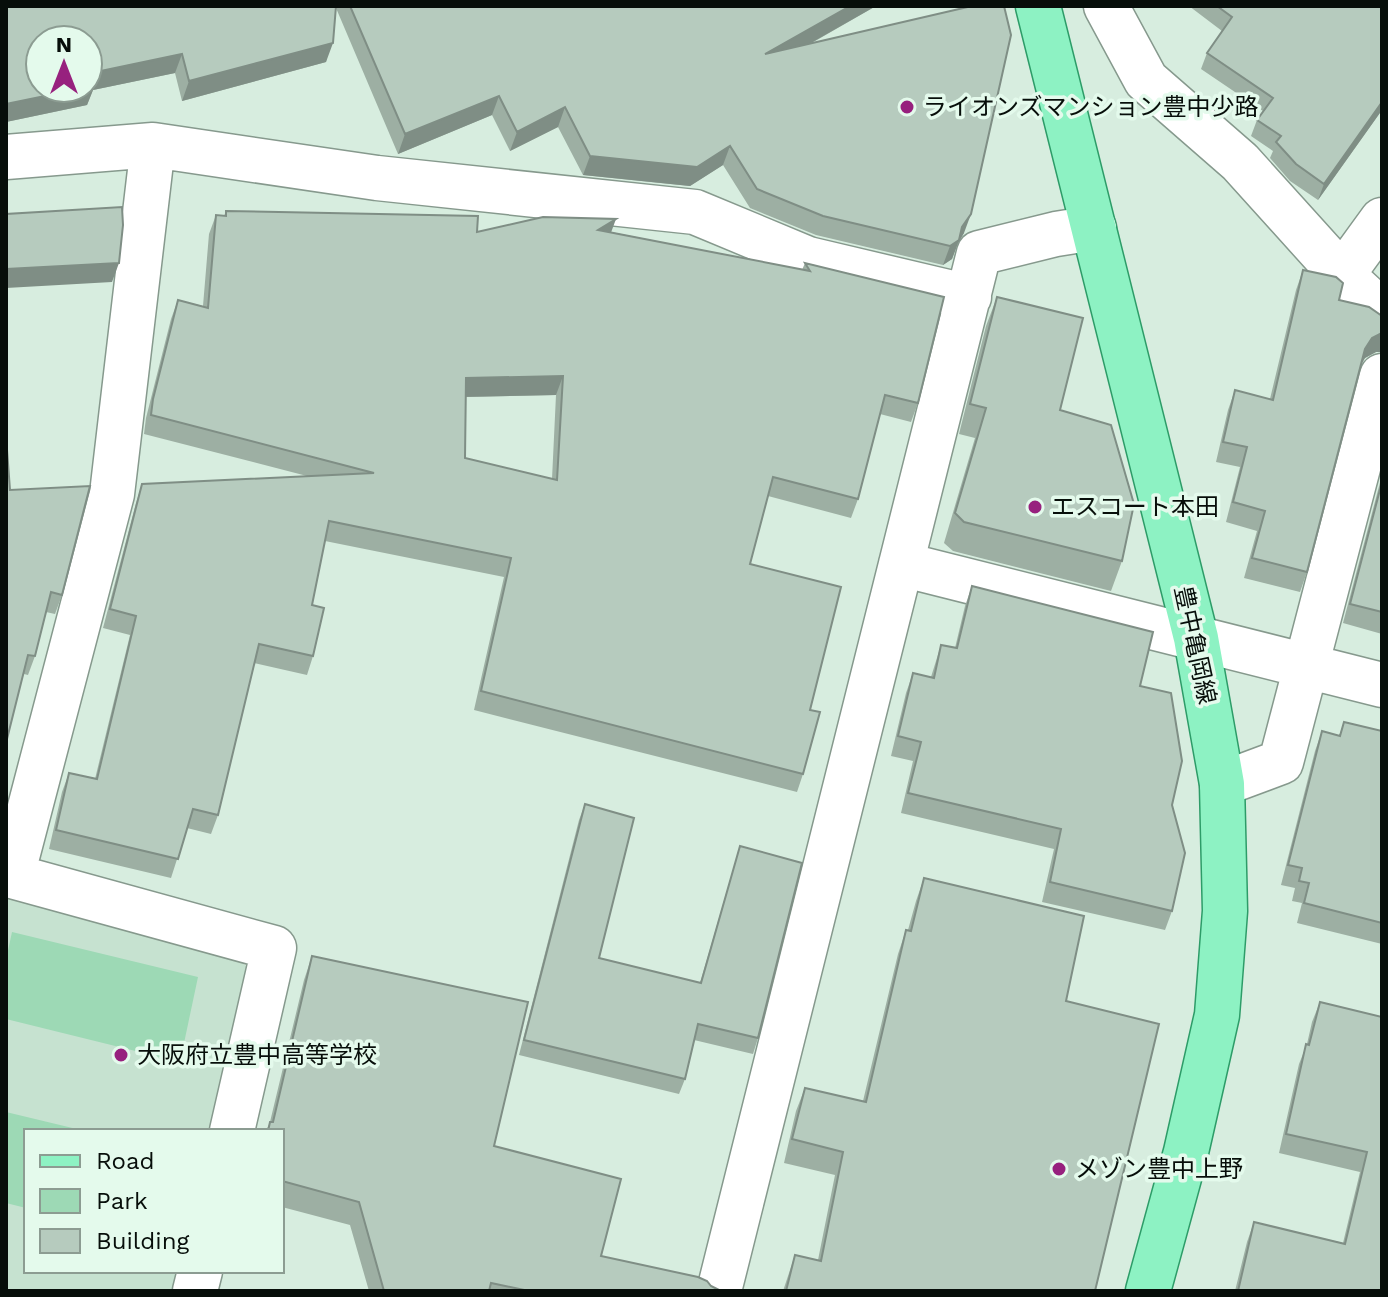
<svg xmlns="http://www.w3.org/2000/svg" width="1388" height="1297" font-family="'Work Sans','Noto Sans JP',sans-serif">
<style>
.built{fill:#c6e2d0}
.green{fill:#9dd9b5}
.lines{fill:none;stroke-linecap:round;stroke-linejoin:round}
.minor-casing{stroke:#86998d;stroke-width:47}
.primary-casing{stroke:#2d9c68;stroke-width:47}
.minor{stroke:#fff;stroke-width:44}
.primary{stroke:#8df2c3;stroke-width:44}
.wall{fill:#9dafa3;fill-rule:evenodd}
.shaded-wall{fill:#7f8e85}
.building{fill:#b6cbbe;stroke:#7f8e85;stroke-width:2;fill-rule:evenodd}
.poi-dot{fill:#97217e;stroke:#e4faec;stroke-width:3}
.labels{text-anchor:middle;stroke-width:7;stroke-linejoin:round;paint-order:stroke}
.poi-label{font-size:24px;fill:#070e0a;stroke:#e4faec;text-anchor:start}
.street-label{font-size:24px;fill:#070e0a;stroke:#e4faec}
</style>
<rect width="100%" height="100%" fill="#d7eddf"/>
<path class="built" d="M 6,893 L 235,951 L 255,980 L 217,1131 L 26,1131 L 26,1271 L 182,1271 L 177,1291 L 6,1291 Z"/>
<path class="green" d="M 12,932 L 198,977 L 180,1062 L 6,1019 L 6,960 Z
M 6,1112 L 85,1131 L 26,1131 L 26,1208 L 6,1203 Z"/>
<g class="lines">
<defs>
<path id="minor" d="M 1106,6 L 1146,80 L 1240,162 L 1342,275 L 1382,312
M 153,145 L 112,494 L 12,876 L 274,948 L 232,1131
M 6,157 L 153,145 L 377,178 L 695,212 L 808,259 L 969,297
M 1342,275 L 1382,220
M 901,564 L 1382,685
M 1222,784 L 1281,762 L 1382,376
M 195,1291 L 200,1271
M 719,1291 L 979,253 L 1056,234 L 1094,228"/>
<path id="primary" d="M 1038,6 L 1196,638 L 1222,784 L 1225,911 L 1217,1015 L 1186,1152 L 1148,1291"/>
</defs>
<use href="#minor" class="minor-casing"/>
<use href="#primary" class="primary-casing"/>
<use href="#minor" class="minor"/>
<use href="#primary" class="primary"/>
</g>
<path class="wall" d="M 6,6 L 876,6 L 810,44 L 964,233 L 958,243 L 952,259 L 943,265 L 816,235 L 750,208 L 723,165 L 690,186 L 583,175 L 558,127 L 510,151 L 492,115 L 398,154 L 336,8 L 326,62 L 182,101 L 175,73 L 93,90 L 87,105 L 6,122 Z
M 1189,6 L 1382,6 L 1382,110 L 1318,200 L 1290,181 L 1270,158 L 1273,151 L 1251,136 L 1257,120 L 1263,111 L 1201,69 L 1207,53 L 1222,31 Z
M 226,211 L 477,232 L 611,232 L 802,270 L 805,263 L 918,403 L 911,422 L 880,414 L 858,499 L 851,518 L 768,496 L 750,564 L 810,710 L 803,774 L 797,792 L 474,710 L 504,577 L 325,541 L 312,605 L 313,656 L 307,675 L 254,663 L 218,815 L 211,834 L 187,828 L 171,878 L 49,849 L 62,792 L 69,773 L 95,779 L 130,635 L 103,628 L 136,503 L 142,484 L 307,476 L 144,434 L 146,418 L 171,319 L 178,300 L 203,306 L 209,234 L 216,215 L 224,216 ZM 556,395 L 552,479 L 465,458 L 466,397 Z
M 1303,270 L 1339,300 L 1376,352 L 1365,358 L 1362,363 L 1307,572 L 1300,592 L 1244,578 L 1257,531 L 1226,522 L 1240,467 L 1216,462 L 1228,410 L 1235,390 L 1270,399 L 1296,290 Z
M 997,297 L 1060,410 L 1122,561 L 1111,591 L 953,551 L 944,543 L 975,438 L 959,434 L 986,326 Z
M 1382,475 L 1382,634 L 1343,623 Z
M 10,490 L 62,595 L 55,614 L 46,612 L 35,656 L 28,675 L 24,674 Z
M 972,586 L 1140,686 L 1172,805 L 1172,911 L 1165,930 L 1042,902 L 1054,849 L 901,813 L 913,761 L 891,756 L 906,693 L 913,673 L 931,677 L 941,645 L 955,648 L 965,606 Z
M 1344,722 L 1382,731 L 1382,944 L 1297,923 L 1302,903 L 1292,901 L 1295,888 L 1281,885 L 1315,751 L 1322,731 L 1339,736 Z
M 585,804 L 599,958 L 700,983 L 740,846 L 758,1038 L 753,1054 L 694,1040 L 685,1079 L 679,1094 L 519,1055 L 579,820 Z
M 924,878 L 1066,1001 L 1095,1291 L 783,1291 L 795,1255 L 818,1260 L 835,1175 L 784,1163 L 796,1111 L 805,1088 L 863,1101 L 898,954 L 906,930 L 908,930 L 916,901 Z
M 312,956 L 494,1146 L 601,1256 L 711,1286 L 721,1291 L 369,1291 L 350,1225 L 282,1207 L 282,1131 L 266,1131 L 270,1122 L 304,980 Z
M 1320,1002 L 1382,1017 L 1382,1291 L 1235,1291 L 1247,1242 L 1254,1222 L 1343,1243 L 1360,1172 L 1279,1153 L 1299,1064 L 1307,1044 L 1312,1022 Z"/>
<path class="shaded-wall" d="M 850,6 L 876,6 L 758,73 L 765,54 Z
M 333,43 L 326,62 L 182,101 L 189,81 Z
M 182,54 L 175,73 L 93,90 L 87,105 L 6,122 L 6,104 L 88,88 L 88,82 L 91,73 Z
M 499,96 L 492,115 L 398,154 L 405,134 Z
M 1382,102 L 1382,110 L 1318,200 L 1324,184 Z
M 565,107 L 558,127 L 510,151 L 517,132 Z
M 730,146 L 723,165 L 690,186 L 583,175 L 590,156 Z
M 971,214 L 964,233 L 958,243 L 952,259 L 943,265 L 950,246 Z
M 616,219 L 609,238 L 598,230 Z
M 119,263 L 112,282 L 6,288 L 6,269 Z
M 1382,333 L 1382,352 L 1376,352 L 1365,358 L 1358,369 L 1365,349 L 1372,338 Z
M 563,376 L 556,395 L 459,397 L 466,378 Z"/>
<path class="building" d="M 6,6 L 336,6 L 333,43 L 189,81 L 182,54 L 91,73 L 94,86 L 88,87 L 88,40 L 40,40 L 40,88 L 84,88 L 6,104 Z
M 350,6 L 850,6 L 765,54 L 972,6 L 1004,6 L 1011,35 L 971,214 L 962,227 L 959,240 L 950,246 L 823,216 L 757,189 L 730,146 L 697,167 L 590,156 L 565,107 L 517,132 L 499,96 L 405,134 Z
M 1217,6 L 1382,6 L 1382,102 L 1324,184 L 1296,164 L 1276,142 L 1281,136 L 1257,120 L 1273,98 L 1207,53 L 1232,17 Z
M 122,207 L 123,225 L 119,263 L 6,269 L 6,214 Z
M 226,211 L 478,216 L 477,232 L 543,217 L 616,219 L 598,230 L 810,271 L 805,263 L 944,297 L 918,403 L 885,395 L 858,499 L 773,477 L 750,564 L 841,587 L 810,710 L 820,712 L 803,774 L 481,691 L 511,558 L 329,521 L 312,605 L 324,608 L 313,656 L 259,644 L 218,815 L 193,809 L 178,859 L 56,830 L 69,773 L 97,779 L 136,616 L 110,609 L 142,484 L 374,473 L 151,415 L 153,399 L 178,300 L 208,308 L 216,215 L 226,216 ZM 563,376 L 557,480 L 465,458 L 466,378 Z
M 1303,270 L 1336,277 L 1343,283 L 1339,300 L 1369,307 L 1382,316 L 1382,333 L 1372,338 L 1365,349 L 1307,572 L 1252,558 L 1265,511 L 1233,502 L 1247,447 L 1223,442 L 1235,390 L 1273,400 Z
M 997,297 L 1083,318 L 1060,410 L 1111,425 L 1134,504 L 1122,561 L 964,522 L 955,513 L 986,408 L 970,404 Z
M 6,436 L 10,490 L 90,486 L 62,595 L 51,592 L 35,656 L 28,655 L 6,743 Z
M 1382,482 L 1382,612 L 1350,604 Z
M 972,586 L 1153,632 L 1140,686 L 1171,693 L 1182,761 L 1172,805 L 1185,853 L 1172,911 L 1050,882 L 1061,829 L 908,793 L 921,742 L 898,736 L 913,673 L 934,678 L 941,645 L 957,648 Z
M 1344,722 L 1382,731 L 1382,923 L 1304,903 L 1309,883 L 1299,881 L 1302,868 L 1288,865 L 1322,731 L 1340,736 Z
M 585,804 L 634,818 L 599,958 L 701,983 L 740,846 L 802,863 L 758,1038 L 698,1024 L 685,1079 L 524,1040 Z
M 924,878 L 1084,916 L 1066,1001 L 1159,1024 L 1095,1291 L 786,1291 L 795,1255 L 821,1261 L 843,1152 L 792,1139 L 805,1088 L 866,1102 L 906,930 L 911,931 Z
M 312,956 L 528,1002 L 494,1146 L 621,1179 L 601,1256 L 698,1277 L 707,1281 L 711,1286 L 721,1291 L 529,1291 L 491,1283 L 489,1291 L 384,1291 L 359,1202 L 282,1181 L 282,1131 L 268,1131 L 270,1122 L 273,1122 Z
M 1320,1002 L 1382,1017 L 1382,1291 L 1238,1291 L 1254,1222 L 1345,1244 L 1367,1152 L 1286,1134 L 1306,1044 L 1309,1045 Z"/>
<g class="poi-dot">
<circle cx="907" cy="107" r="8"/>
<circle cx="1035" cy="507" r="8"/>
<circle cx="121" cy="1055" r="8"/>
<circle cx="1059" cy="1169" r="8"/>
</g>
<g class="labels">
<g class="poi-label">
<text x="923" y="115">ライオンズマンション豊中少路</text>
<text x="1051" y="515">エスコート本田</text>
<text x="137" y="1063">大阪府立豊中高等学校</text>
<text x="1075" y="1177">メゾン豊中上野</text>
</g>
<g class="street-label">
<text transform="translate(1195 645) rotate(78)" y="8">豊中亀岡線</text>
</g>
</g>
<rect width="1388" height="1297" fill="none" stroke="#070e0a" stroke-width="16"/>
<rect x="24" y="1129" width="260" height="144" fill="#e4faec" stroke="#8c9c92" stroke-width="2"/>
<rect x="40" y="1155" width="40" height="12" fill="#8df2c3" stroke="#8c9c92" stroke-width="2"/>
<text x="96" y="1169" font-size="24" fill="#070e0a">Road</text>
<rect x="40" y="1189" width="40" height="24" fill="#9dd9b5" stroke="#8c9c92" stroke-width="2"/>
<text x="96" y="1209" font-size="24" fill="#070e0a">Park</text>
<rect x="40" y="1229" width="40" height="24" fill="#b6cbbe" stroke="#8c9c92" stroke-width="2"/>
<text x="96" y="1249" font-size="24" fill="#070e0a">Building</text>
<g transform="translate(64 64)"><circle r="38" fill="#e4faec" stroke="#8c9c92" stroke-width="2"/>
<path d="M0-6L14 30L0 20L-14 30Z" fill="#97217e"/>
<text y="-12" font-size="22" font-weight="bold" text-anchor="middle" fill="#070e0a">N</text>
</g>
</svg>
